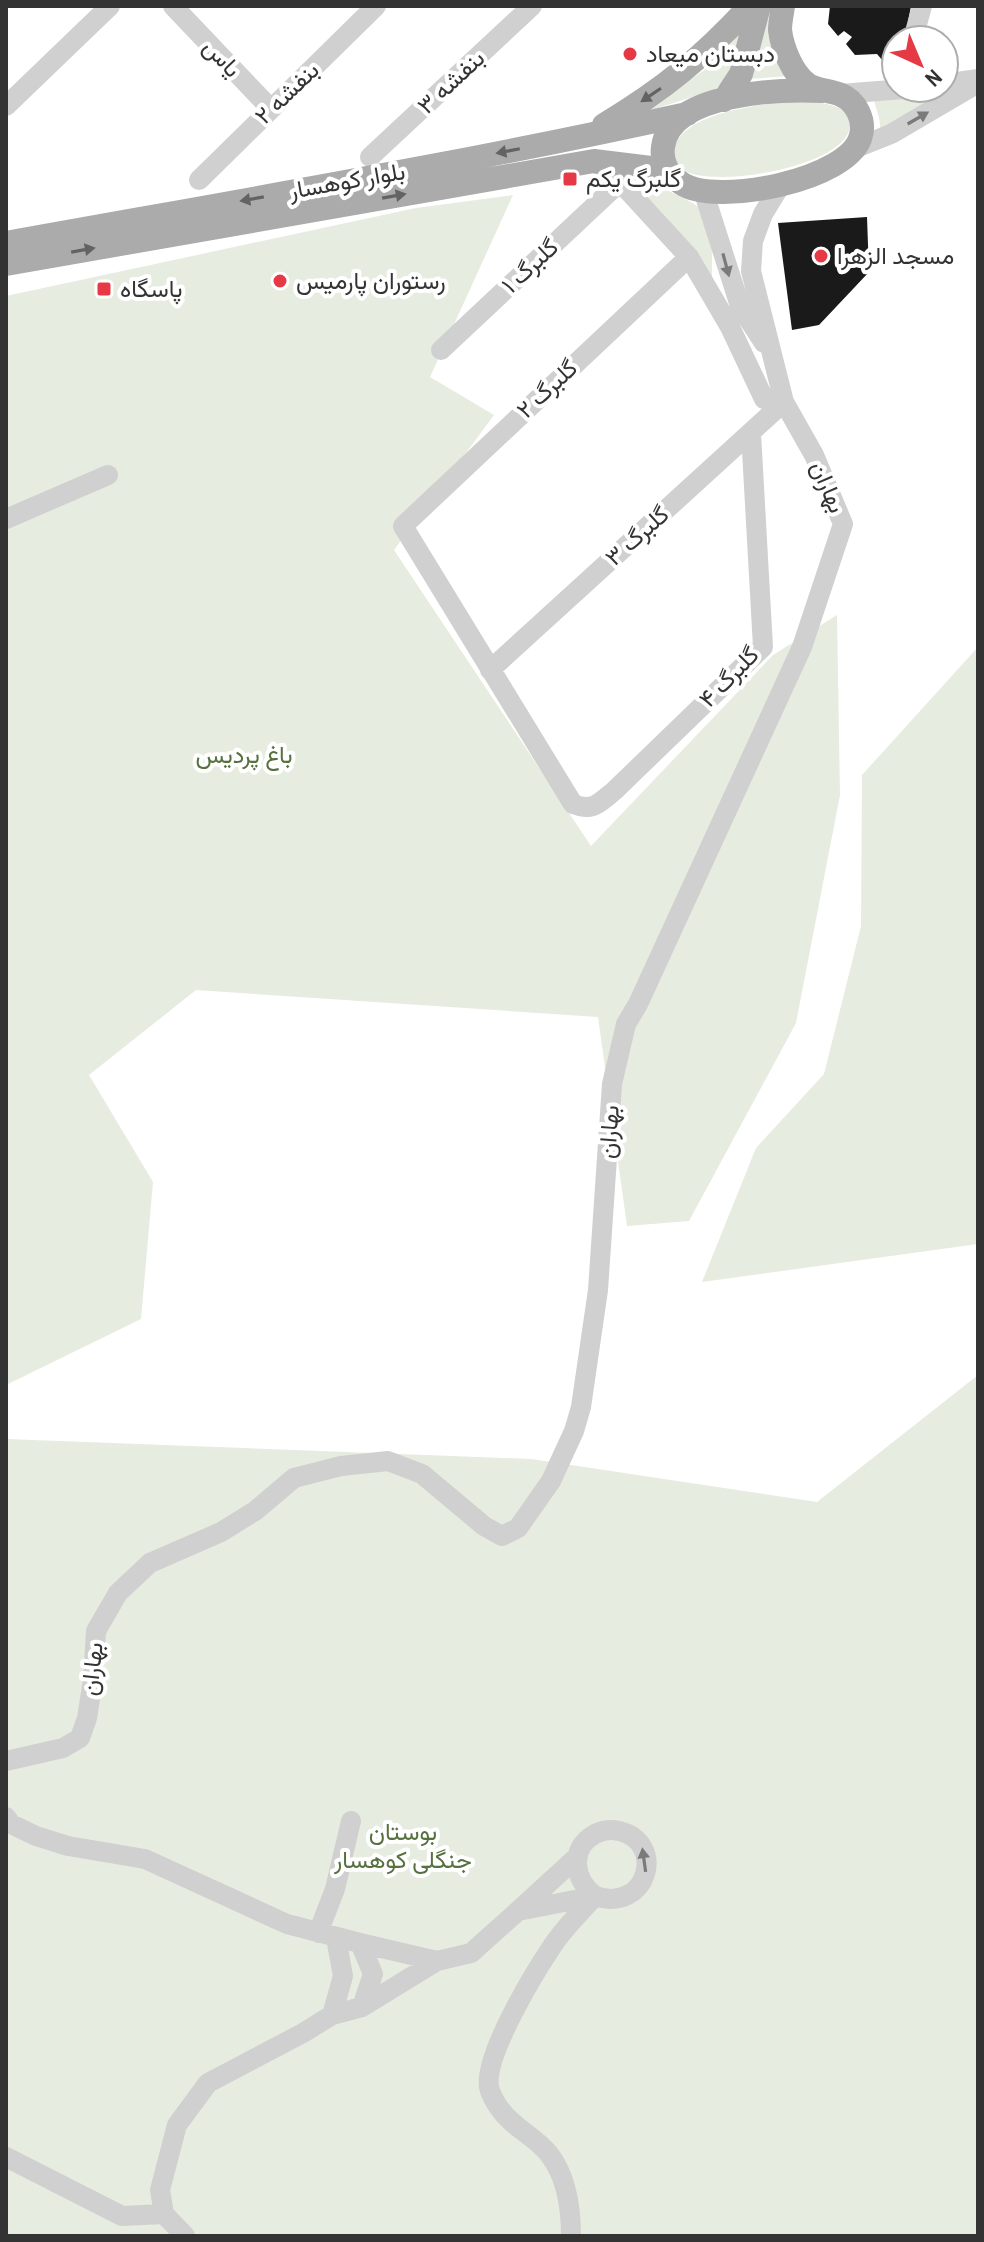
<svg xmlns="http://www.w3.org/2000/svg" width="984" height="2242" font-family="'Archivo Narrow',Vazirmatn,sans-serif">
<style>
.green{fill:#e6ecdf}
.building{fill:#1a1a1a}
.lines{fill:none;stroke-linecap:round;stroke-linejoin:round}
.minor{stroke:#d0d0d0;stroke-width:20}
.major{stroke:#ababab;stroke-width:24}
.oneway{fill:#636363}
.oneway2{fill:#7a7a7a}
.poi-dot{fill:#e63946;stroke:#fff;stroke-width:3}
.labels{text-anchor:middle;stroke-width:8;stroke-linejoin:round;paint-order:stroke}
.poi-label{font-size:24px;fill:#333;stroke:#fff;text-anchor:start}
.street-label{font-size:24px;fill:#333;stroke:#fff}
.park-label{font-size:24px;fill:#56703f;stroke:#fff}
</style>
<rect width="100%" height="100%" fill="#fff"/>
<path class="green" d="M 768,6 L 775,6 L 789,76 L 749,79 Z
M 750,14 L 729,77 L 714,90 L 630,117 C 659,99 708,73 729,47 C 737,37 743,25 750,14 Z
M 971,82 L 880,129 C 881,116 874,107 874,96 C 907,98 939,90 971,82 Z
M 794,101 C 810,102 852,101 850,126 C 847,167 713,189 683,170 C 676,166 672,157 674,149 C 682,112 765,104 794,101 Z
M 614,169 C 627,172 693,200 701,209 C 714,224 712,258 712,277 L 682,237 Z
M 513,195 L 430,377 L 494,415 L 394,550 L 591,846 L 773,655 L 837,615 L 840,795 L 796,1023 L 689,1221 L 627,1226 L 598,1017 L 196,990 L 89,1075 L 153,1182 L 141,1319 L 6,1385 L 6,296 L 416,208 Z
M 978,647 L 978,1244 L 702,1282 L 756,1148 L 824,1074 L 861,926 L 862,775 Z
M 978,1375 L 978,2236 L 6,2236 L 6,1439 L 531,1459 L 817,1502 Z"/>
<path class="building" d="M 830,6 L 911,6 L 908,22 L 915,30 L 904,40 L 896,40 L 896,48 L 883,61 L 877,54 L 855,55 L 846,44 L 852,37 L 844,31 L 838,36 L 828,24 Z
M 867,217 L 869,272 L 819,325 L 792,330 L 778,223 Z"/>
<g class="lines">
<path class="minor" d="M 173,6 L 271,109
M 915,32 L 922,6
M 944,84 L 978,79
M 840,94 L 917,88
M 6,106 L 110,6
M 856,148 L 891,134 L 978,83
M 370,157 L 532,6
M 199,180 L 376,6
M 703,190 L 740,306 L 764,343
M 689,257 L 403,526 L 573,804 C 593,812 599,803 614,791 L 763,647 L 751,433
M 441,350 L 620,182
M 6,519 L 108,475
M 490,670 L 784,402 L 751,271 L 753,241 L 763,214 L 780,186
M 6,1761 L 63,1748 L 80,1738 L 87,1718 L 93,1680 L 96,1631 L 118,1593 L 150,1563 L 221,1532 L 255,1511 L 294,1478 L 341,1466 L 388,1461 L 422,1474 L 484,1526 L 502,1536 L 518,1528 L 551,1481 L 574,1431 L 581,1407 L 598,1290 L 612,1084 L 626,1024 L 638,1004 L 802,647 L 843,524 L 814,455 L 784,402 L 764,399 L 730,327 L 689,257 L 620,182 L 594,161
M 6,1817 L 11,1824 L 36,1836 L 68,1846 L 145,1859 L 287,1924 L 360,1943 L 373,1974 L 362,2007
M 518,1911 L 577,1857
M 318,1933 L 335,1889 L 351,1821
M 360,1943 L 437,1961
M 332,2015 L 343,1976 L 336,1938
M 6,2157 L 122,2216 L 164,2214
M 185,2236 L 164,2214 L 160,2190 L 177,2125 L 208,2083 L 303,2033 L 332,2015 L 362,2007 L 437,1961 L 471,1953 L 518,1911 L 595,1896 C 648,1914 667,1842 619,1831 C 611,1829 603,1830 595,1834 C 568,1849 574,1880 595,1896
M 571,2236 C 571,2208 567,2177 549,2154 C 536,2137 513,2128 500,2109 C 496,2104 490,2093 489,2087 C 484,2056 533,1975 551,1948 C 563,1929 580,1913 595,1896"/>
<path class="major" d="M 783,6 C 782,14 780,22 780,30 C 782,47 792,73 807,84 C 818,91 830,90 841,95 C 856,101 865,120 861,135 C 852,180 714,207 681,183 C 668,175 661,162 663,147 C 670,92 781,89 823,91
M 724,100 L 741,74 L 759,6
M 604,125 C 664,89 703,57 750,6
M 6,243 C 233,202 461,164 687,114
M 6,264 L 594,161 L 667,170"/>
</g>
<defs><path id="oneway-solid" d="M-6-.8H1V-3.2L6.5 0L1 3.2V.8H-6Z" transform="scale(2)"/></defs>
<g class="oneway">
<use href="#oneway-solid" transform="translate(651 95) rotate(146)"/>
<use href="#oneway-solid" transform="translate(508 151) rotate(169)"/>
<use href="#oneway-solid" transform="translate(394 196) rotate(-10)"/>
<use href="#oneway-solid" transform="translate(252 199) rotate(170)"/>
<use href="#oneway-solid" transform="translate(83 250) rotate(-10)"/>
</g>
<g class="oneway2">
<use href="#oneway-solid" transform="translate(918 118) rotate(-30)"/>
<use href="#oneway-solid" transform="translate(726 265) rotate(75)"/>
<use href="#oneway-solid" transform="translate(644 1860) rotate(-98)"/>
</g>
<g class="poi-dot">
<circle cx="630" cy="54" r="8"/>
<rect x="562" y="171" width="16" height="16" rx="4"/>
<circle cx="821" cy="256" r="8"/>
<circle cx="280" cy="281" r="8"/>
<rect x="96" y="281" width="16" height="16" rx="4"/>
</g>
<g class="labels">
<g class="poi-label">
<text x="646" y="62">دبستان میعاد</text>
<text x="586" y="187">گلبرگ یکم</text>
<text x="837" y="264">مسجد الزهرا</text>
<text x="296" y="289">رستوران پارمیس</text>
<text x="120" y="297">پاسگاه</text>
</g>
<g class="street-label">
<text transform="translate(222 58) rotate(47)" y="8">یاس</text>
<text transform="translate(451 82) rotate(-43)" y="8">بنفشه ۳</text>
<text transform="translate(287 93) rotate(-44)" y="8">بنفشه ۲</text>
<text transform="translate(347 181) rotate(-10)" y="8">بلوار کوهسار</text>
<text transform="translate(530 266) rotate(-43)" y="8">گلبرگ ۱</text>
<text transform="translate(547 389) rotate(-43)" y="8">گلبرگ ۲</text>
<text transform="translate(828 487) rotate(67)" y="8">بهاران</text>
<text transform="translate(637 536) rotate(-42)" y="8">گلبرگ ۳</text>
<text transform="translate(729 677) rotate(-46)" y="8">گلبرگ ۴</text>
<text transform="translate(609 1132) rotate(-86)" y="8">بهاران</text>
<text transform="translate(92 1669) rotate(-84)" y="8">بهاران</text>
</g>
<g class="park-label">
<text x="244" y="763">باغ پردیس</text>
<text x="403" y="1840">بوستان<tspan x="403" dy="28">جنگلی کوهسار</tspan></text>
</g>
</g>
<rect width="984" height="2242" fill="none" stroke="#333333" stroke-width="16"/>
<g transform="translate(920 64) rotate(136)"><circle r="38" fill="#ffffff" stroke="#adadad" stroke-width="2"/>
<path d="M0-6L14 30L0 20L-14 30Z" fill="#e63946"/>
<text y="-12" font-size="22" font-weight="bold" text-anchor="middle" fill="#333333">N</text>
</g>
</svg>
